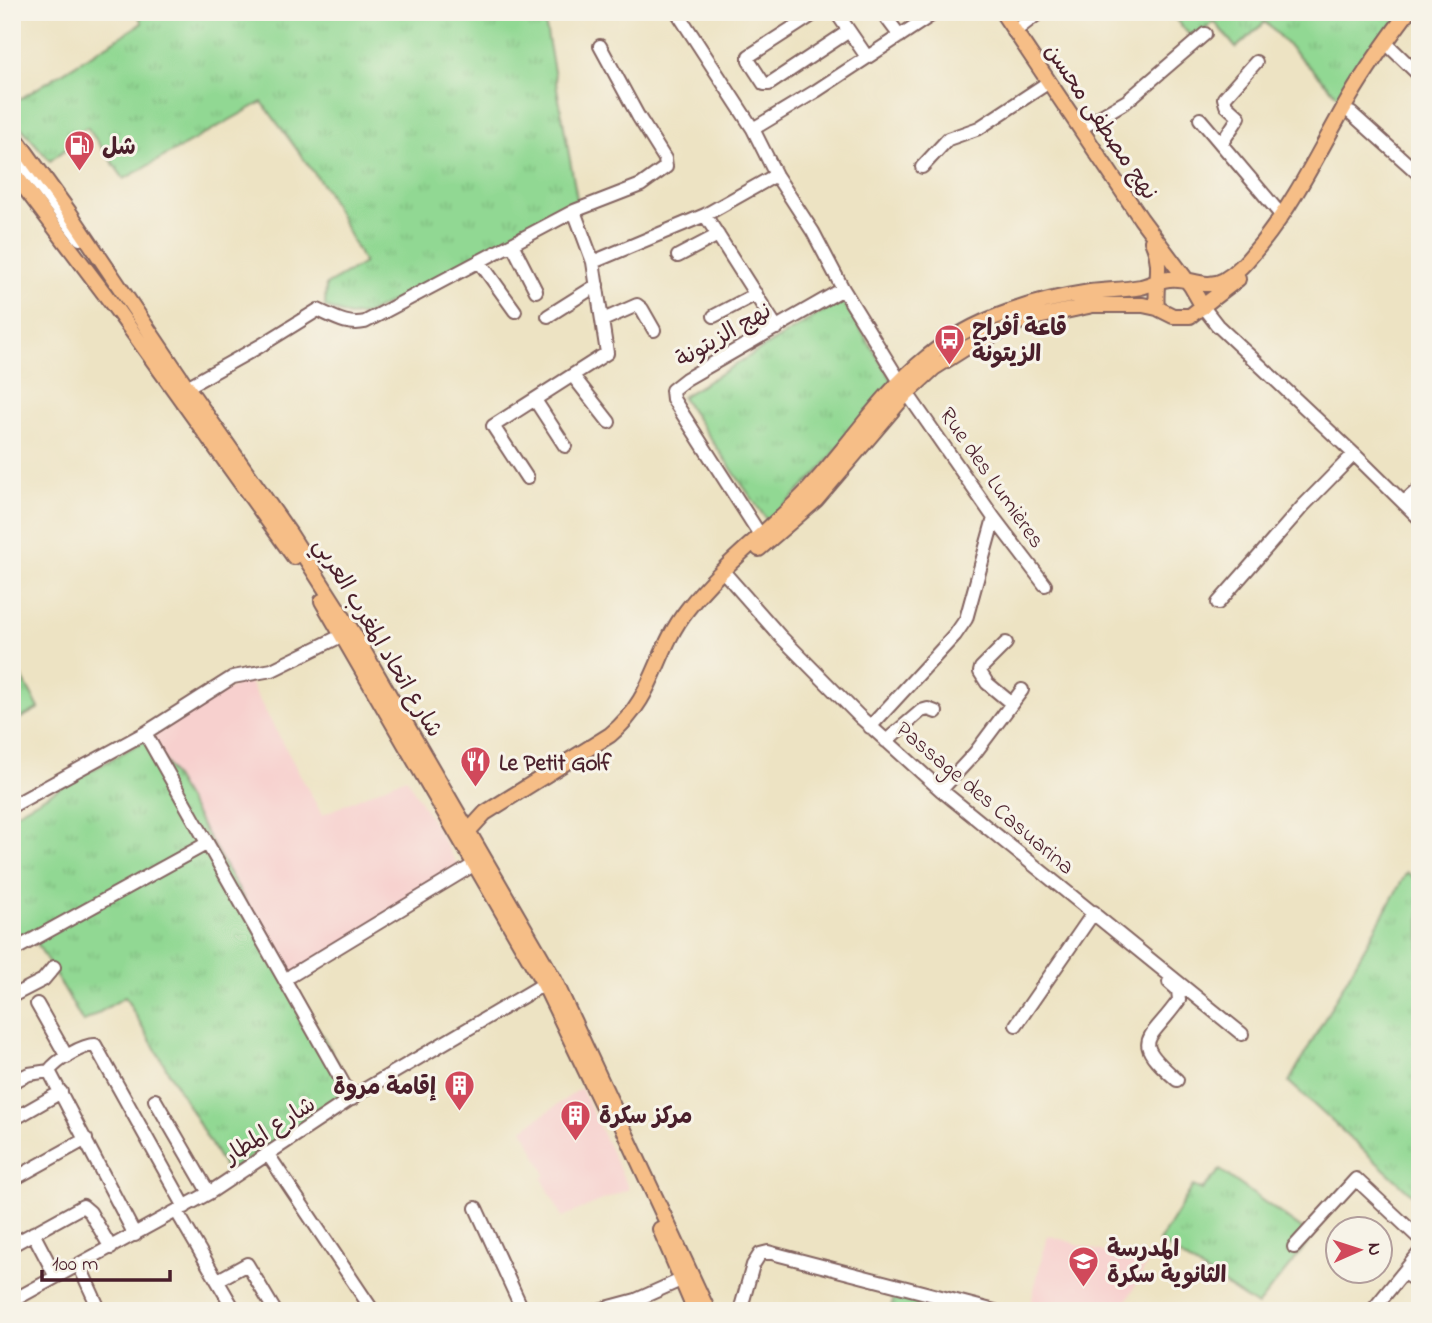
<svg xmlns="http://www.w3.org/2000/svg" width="1432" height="1323" font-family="'Indie Flower','Playpen Sans Arabic',sans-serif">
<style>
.built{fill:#f7d0ce}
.grass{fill:url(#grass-tufts);stroke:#6e7c5f;stroke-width:2}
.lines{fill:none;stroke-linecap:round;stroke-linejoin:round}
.minor-casing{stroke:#836460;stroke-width:16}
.major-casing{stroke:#836460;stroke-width:18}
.minor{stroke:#fff;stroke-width:12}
.major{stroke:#f6be87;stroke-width:14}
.labels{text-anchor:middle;stroke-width:6;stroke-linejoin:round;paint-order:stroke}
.street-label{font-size:23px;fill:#4a1f2b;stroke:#f7f3e8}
.poi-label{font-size:23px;font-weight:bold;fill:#4a1f2b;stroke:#f7f3e8;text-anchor:start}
</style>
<defs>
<pattern id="grass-tufts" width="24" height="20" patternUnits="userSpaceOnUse" patternTransform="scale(1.75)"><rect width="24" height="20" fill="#91d893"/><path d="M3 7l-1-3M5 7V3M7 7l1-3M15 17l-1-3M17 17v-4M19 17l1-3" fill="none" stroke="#7fb97f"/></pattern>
</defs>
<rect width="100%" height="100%" fill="#f7f3e8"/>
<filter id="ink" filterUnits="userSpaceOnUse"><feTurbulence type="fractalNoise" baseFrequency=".0143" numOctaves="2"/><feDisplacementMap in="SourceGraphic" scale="14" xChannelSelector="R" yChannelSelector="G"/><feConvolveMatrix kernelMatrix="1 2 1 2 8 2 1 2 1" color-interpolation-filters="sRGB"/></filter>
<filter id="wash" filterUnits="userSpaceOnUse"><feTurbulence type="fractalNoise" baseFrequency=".00686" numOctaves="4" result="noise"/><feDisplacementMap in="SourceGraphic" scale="28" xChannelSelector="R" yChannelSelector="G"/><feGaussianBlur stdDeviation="1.57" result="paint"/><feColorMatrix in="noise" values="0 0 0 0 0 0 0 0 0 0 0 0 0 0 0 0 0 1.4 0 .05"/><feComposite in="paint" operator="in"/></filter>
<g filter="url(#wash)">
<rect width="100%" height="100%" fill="#ede3c3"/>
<path class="built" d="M 248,679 L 322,815 L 406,777 L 462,872 L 290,979 L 151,737 L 238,683 Z
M 581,1088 L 629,1189 L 562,1217 L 542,1178 L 546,1175 L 523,1129 Z
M 1047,1235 L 1147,1265 L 1121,1311 L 1029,1311 Z"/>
<path class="grass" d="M 137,12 L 562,12 L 545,22 L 578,204 L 368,314 L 349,316 L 325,307 L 326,285 L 364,263 L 325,188 L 262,102 L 124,179 L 87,127 L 69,139 L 71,145 L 50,161 L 12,117 L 12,104 L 142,23 Z
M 1169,12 L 1403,12 L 1364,59 L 1340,98 L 1265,22 L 1236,48 L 1214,21 L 1194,40 Z
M 842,300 L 892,380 L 818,473 L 768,522 L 682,397 Z
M 12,673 L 20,674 L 39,708 L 12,723 Z
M 151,737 L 354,1091 L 227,1172 L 125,997 L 83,1022 L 34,938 L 12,948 L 12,815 Z
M 1407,872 L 1420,883 L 1420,1202 L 1289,1082 Z
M 1220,1170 L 1313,1237 L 1257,1306 L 1159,1242 L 1193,1186 L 1202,1190 Z
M 896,1290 L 976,1311 L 890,1311 Z"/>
</g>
<g filter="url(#ink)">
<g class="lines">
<defs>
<path id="minor" d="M 677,12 L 753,129 L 776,175 L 813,232 L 843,289 L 907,393 L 994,518 L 1045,585
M 817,12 L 749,56 L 749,61 L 764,84 L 769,84 L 849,31
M 836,12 L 867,57
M 882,12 L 900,36
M 1014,32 L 1040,12
M 1386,43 L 1420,76
M 1351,113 L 1420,175
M 1200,119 L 1282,216
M 1081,128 L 1127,101 L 1205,34
M 753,129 L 816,91 L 936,12
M 1221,144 L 1239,117 L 1226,105 L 1224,98 L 1256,62
M 12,150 L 80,239
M 922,167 L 948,139 L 979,128 L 1049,82
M 705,215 L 777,328
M 512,244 L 536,291
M 678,256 L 718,235
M 479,261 L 515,311
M 593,262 L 705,215 L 776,175
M 1203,307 L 1217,325 L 1354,454 L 1420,519
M 548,316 L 597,285
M 714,316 L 756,294
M 603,320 L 637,305 L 642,309 L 654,330
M 573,376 L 609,422
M 187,387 L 260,346 L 318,310 C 334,317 347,326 365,322 L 574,211 L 641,185 L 666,167 L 665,159 L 638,116 L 600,46
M 535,400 L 565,446
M 527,478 L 493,426 L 607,353 L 593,262 L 574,211
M 1404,502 L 1420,488
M 764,541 L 673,399 L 672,390 L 686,379 L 843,289
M 722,570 L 780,636 L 859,716 L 941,790 L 1242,1034
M 1218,603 L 1303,506 L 1354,454
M 1006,643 L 981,668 L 980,672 L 987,683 L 1011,703
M 870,727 L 955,635 L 966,619 L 994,518
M 145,733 L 352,1099
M 886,741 L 921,711 L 928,709 L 936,712
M 941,790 L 975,753 L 1022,690
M 12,806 L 145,733 L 233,677 L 272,670 L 343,635
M 12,951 L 206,844
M 292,975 L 475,864
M 1169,982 L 1178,990 L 1179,1000 C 1149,1043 1129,1038 1177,1080
M 12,996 L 43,980 L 54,967
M 37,1004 L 67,1057
M 1016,1025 L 1094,912
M 49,1071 L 135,1235
M 12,1082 L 29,1074 L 49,1071 C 57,1060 82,1045 95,1045 L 185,1207
M 155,1100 L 209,1193
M 12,1120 L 61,1092
M 267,1153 L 373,1311
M 12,1180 L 86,1139
M 476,1208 L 523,1311
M 177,1212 L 235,1311
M 33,1233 L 56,1277
M 12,1245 L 83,1206 L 90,1212 L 111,1248
M 1294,1247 L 1356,1179 L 1420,1239
M 79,1265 L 100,1311
M 1404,1273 L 1420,1284
M 218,1280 L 247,1264 L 275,1311
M 12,1301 L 209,1193 L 364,1090 L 544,984
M 595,1311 L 636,1300 L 683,1279
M 740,1311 L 753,1265 L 760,1254 L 768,1252 L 995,1311
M 1372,1311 L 1420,1252"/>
<path id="major" d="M 1002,12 L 1141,219 L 1191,286 L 1203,307
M 12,133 L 69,212 L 187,387 L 290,534 L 352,631 L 554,979 L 708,1311
M 12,171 L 119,313 L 294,557
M 1152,241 C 1164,267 1154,283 1157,308
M 759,549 L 816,500 L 907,393 L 934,368 L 964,349 L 1024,320 L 1093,305 L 1143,305 L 1157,308 L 1173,316 L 1190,316 L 1238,279
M 322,601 L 544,984 L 604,1109
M 464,836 L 485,813 L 610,735 C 656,697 654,652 687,610 C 722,564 770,531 809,489 C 849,446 881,394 927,357 C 972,319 1032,301 1090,292 C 1107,290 1124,290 1141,287 C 1150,285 1159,280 1169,279 C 1188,276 1205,291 1224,280 C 1240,271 1250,257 1261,244 C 1297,199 1321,147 1350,97 C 1367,68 1387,40 1408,12
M 660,1229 L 695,1311"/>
</defs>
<use href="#minor" class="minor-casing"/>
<use href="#major" class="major-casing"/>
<use href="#minor" class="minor"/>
<use href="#major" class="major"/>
</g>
</g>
<defs>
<symbol id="fuel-pin" viewBox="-11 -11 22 30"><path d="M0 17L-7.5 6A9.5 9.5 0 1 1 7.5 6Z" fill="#d1495b" stroke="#f7f3e8"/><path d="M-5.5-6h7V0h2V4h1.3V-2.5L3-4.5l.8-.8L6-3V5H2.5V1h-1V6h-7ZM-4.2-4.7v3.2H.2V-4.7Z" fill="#fff"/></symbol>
<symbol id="bus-pin" viewBox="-11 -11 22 30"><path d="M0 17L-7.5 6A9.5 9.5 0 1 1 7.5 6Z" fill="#d1495b" stroke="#f7f3e8"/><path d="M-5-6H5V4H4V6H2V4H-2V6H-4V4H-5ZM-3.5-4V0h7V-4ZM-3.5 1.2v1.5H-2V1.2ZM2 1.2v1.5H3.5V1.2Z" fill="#fff"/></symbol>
<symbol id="restaurant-pin" viewBox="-11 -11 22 30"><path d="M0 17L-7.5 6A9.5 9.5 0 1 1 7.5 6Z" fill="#d1495b" stroke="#f7f3e8"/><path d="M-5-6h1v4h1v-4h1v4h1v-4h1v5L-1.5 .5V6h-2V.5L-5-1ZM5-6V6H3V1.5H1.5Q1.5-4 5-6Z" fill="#fff"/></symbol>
<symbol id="building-pin" viewBox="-11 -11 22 30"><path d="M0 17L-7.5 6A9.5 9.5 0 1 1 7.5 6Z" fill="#d1495b" stroke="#f7f3e8"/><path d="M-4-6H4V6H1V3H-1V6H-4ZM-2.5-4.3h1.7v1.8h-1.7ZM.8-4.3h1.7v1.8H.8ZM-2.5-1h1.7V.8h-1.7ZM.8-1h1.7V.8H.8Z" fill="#fff"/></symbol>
<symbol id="school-pin" viewBox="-11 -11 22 30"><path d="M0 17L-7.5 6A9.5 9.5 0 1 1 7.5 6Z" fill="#d1495b" stroke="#f7f3e8"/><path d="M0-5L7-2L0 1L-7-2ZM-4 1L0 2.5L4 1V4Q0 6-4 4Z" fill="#fff"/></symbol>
</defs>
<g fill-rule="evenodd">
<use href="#fuel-pin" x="62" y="128" width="35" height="47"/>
<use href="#bus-pin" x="932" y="322" width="35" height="47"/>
<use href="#restaurant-pin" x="458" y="744" width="35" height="47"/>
<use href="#building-pin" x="442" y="1068" width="35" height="47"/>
<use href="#building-pin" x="558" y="1098" width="35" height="47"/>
<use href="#school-pin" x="1066" y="1244" width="35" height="47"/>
</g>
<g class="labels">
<g class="street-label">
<text transform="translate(1102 121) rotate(56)" y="8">نهج مصطفى محسن</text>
<text transform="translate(723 334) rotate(-30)" y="8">نهج الزيتونة</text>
<text transform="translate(993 477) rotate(55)" y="8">Rue des Lumières</text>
<text transform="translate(379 637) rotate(59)" y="8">شارع اتحاد المغرب العربي</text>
<text transform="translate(986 797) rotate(40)" y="8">Passage des Casuarina</text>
<text transform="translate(269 1129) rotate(-33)" y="8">شارع المطار</text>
</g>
<g class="poi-label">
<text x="102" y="154">شل</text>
<text x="972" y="335">قاعة أفراح<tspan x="972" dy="26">الزيتونة</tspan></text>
<text x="499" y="770">Le Petit Golf</text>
<text x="436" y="1094" text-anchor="end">إقامة مروة</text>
<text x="599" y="1123">مركز سكرة</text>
<text x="1107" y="1256">المدرسة<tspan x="1107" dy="26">الثانوية سكرة</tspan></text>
</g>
</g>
<rect width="1432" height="1323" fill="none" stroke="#f7f3e8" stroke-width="42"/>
<g transform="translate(1359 1250) rotate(87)"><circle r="33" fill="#f7f3e8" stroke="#b29e9c" stroke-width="2"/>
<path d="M0-5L12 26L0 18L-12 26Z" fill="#d1495b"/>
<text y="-10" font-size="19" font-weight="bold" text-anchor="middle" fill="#4a1f2b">N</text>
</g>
<path d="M42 1270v10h128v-10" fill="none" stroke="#4a1f2b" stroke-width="3.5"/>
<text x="52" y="1270" font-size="21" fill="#4a1f2b" stroke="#f7f3e8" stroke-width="5" paint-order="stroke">100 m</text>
</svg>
